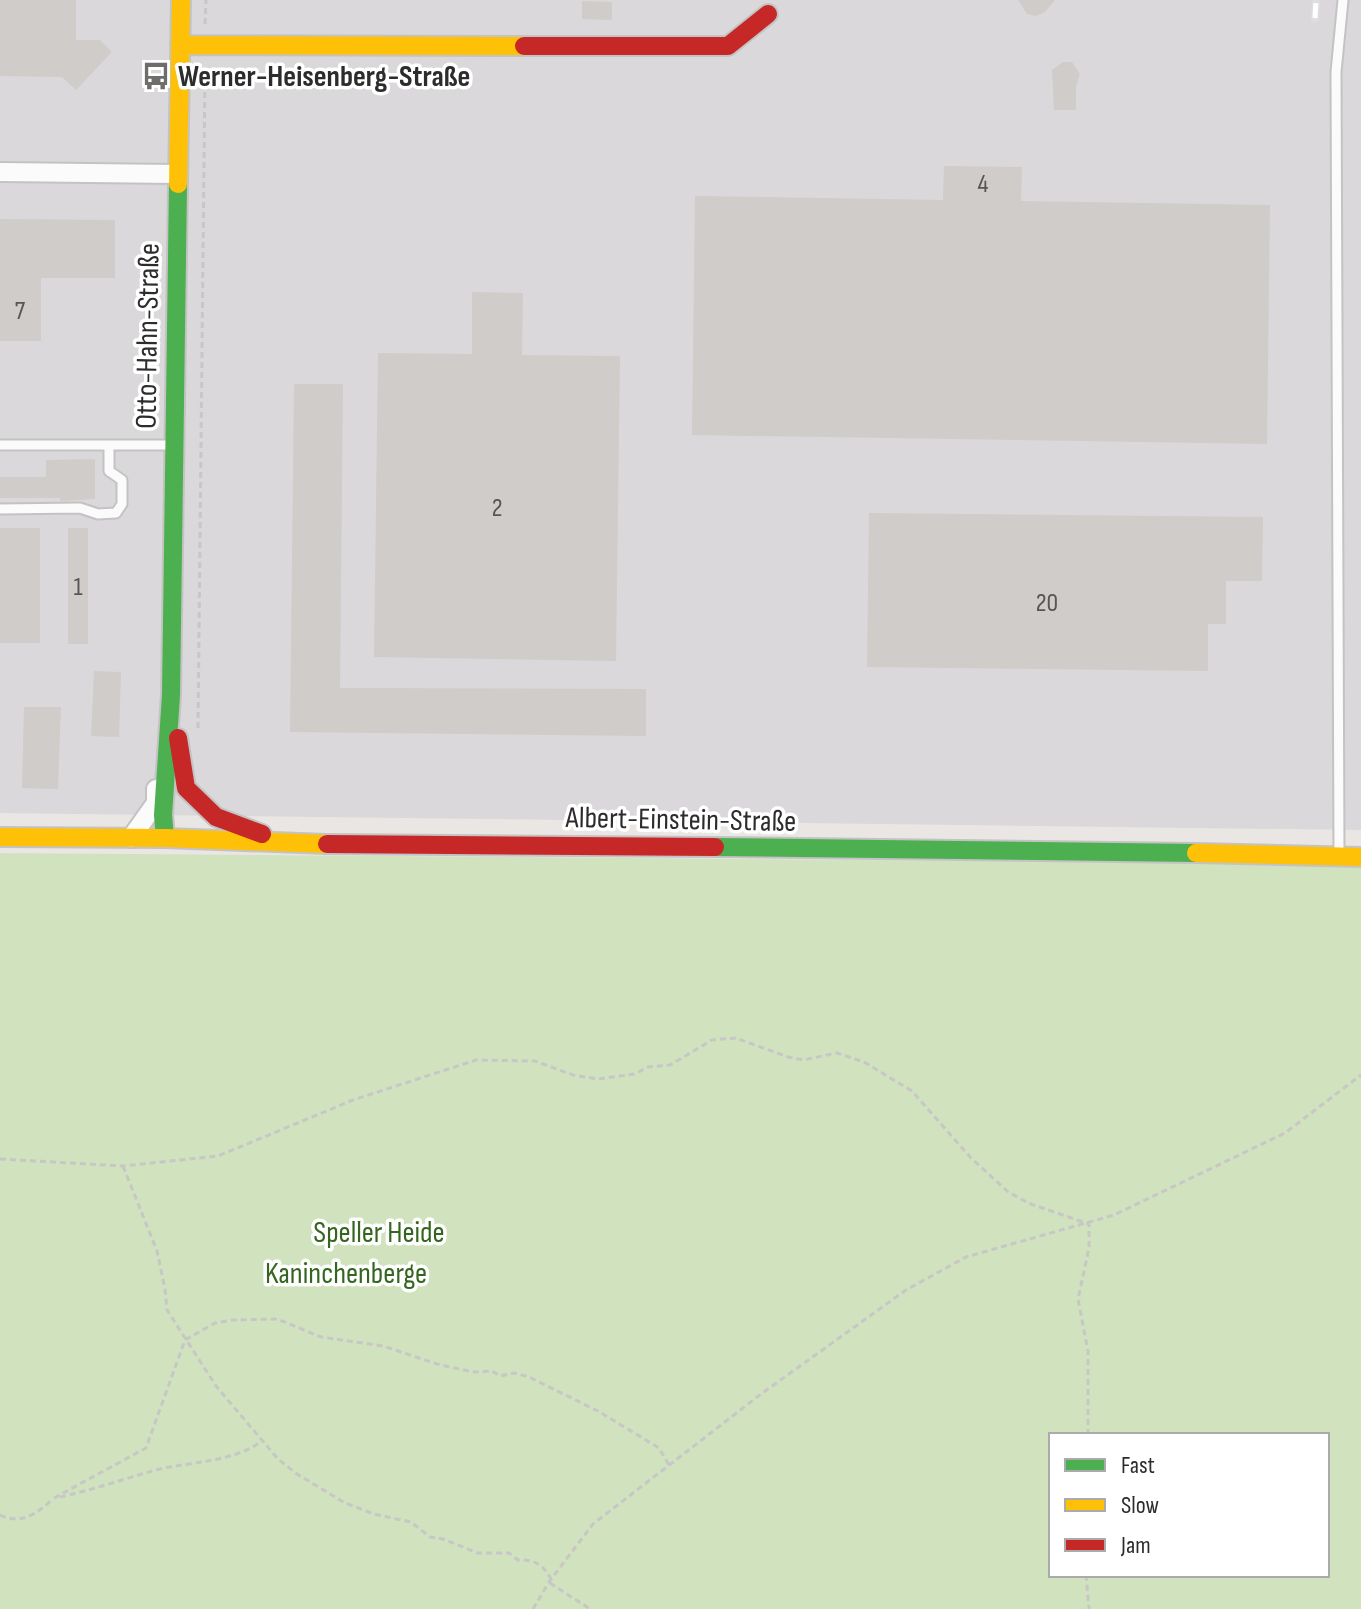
<svg xmlns="http://www.w3.org/2000/svg" width="1361" height="1609" font-family="'Sofia Sans Condensed',sans-serif">
<style>
.industrial{fill:#dad8da}
.green{fill:#d1e2be;fill-rule:evenodd}
.building{fill:#cfccca}
.lines{fill:none;stroke-linecap:round;stroke-linejoin:round}
.lane-casing{stroke:#c4c3c3;stroke-width:13}
.street-casing{stroke:#c4c3c3;stroke-width:22}
.fast-casing{stroke:#c4c3c3;stroke-width:22}
.slow-casing{stroke:#c4c3c3;stroke-width:22}
.jam-casing{stroke:#c4c3c3;stroke-width:22}
.path{stroke:#c7c7c6;stroke-width:3;stroke-dasharray:6 4;stroke-linecap:butt}
.lane{stroke:#fcfbfb;stroke-width:9}
.street{stroke:#fcfbfb;stroke-width:18}
.fast{stroke:#4caf50;stroke-width:18}
.slow{stroke:#ffc107;stroke-width:18}
.jam{stroke:#c62828;stroke-width:18}
.rail-casing{stroke:#dedee0;stroke-width:8}
.rail{stroke:#fff;stroke-width:5;stroke-dasharray:15;stroke-linecap:butt}
.labels{text-anchor:middle;stroke-width:7;stroke-linejoin:round;paint-order:stroke}
.number-label{font-size:26px;fill:#565655}
.poi-label{font-size:30px;font-weight:bold;fill:#2c2c2c;stroke:#fff;text-anchor:start}
.street-label{font-size:30px;fill:#2c2c2c;stroke:#fff}
.park-label{font-size:30px;fill:#356620;stroke:#fff}
</style>
<rect width="100%" height="100%" fill="#eae6e3"/>
<path class="industrial" d="M 0,0 L 1361,0 L 1361,830 L 0,813 Z"/>
<path class="green" d="M 0,853 L 1361,864 L 1361,1609 L 0,1609 ZM 1051,1435 L 1327,1435 L 1327,1575 L 1051,1575 Z"/>
<path class="building" d="M 0,0 L 76,0 L 76,40 L 100,40 L 112,52 L 76,90 L 62,77 L 0,76 Z
M 1018,0 L 1055,0 L 1045,12 L 1036,16 L 1027,14 Z
M 582,1 L 612,2 L 612,20 L 582,19 Z
M 1063,62 L 1072,62 L 1080,74 L 1076,86 L 1076,110 L 1054,110 L 1052,70 Z
M 944,166 L 1022,167 L 1021,201 L 1270,205 L 1267,444 L 692,435 L 695,196 L 943,200 Z
M 0,219 L 115,220 L 115,278 L 41,278 L 41,341 L 0,341 Z
M 472,292 L 523,293 L 522,355 L 620,356 L 616,661 L 374,657 L 378,353 L 472,354 Z
M 294,384 L 343,384 L 340,688 L 646,689 L 646,736 L 290,732 Z
M 95,459 L 95,499 L 60,501 L 60,498 L 0,498 L 0,477 L 46,477 L 46,460 Z
M 869,513 L 1263,517 L 1262,581 L 1226,581 L 1226,624 L 1208,624 L 1208,671 L 867,667 Z
M 0,528 L 40,528 L 40,643 L 0,643 Z
M 68,528 L 88,528 L 88,644 L 68,644 Z
M 94,671 L 121,672 L 119,737 L 91,736 Z
M 24,707 L 61,707 L 58,789 L 22,788 Z"/>
<g class="lines">
<defs>
<path id="lane" d="M 0,445 L 173,445
M 0,509 L 80,508 L 98,514 L 116,513 L 122,504 L 122,480 L 109,471 L 109,445
M 1339,854 L 1336,72 L 1343,0"/>
<path id="street" d="M 0,172 L 176,174
M 131,838 L 156,803 L 156,789"/>
<path id="fast" d="M 165,838 L 163,815 L 171,695 L 178,184
M 715,847 L 1196,853"/>
<path id="slow" d="M 180,45 L 524,46
M 178,184 L 181,0
M 0,837 L 165,838 L 327,844
M 1196,853 L 1361,857"/>
<path id="jam" d="M 524,46 L 728,46 L 768,14
M 178,738 L 186,788 L 216,817 L 262,834
M 327,844 L 715,847"/>
</defs>
<use href="#lane" class="lane-casing"/>
<use href="#street" class="street-casing"/>
<use href="#fast" class="fast-casing"/>
<use href="#slow" class="slow-casing"/>
<use href="#jam" class="jam-casing"/>
<path class="path" d="M 205,24 L 206,0
M 198,728 L 205,68
M 0,1159 L 123,1166 L 218,1156 L 353,1100 L 476,1060 L 535,1061 L 573,1075 L 598,1079 L 635,1074 L 648,1067 L 670,1065 L 712,1040 L 736,1038 L 788,1057 L 803,1060 L 837,1053 L 864,1062 L 912,1091 L 971,1158 L 1007,1191 L 1028,1203 L 1089,1224 L 1089,1248 L 1078,1299 L 1088,1351 L 1088,1435
M 123,1166 L 157,1251 L 165,1289 L 167,1310 L 216,1386 L 278,1459 L 297,1474 L 345,1503 L 374,1514 L 411,1522 L 430,1537 L 443,1539 L 478,1553 L 509,1553 L 518,1560 C 535,1559 543,1565 551,1579
M 60,1497 C 92,1490 124,1479 156,1470 C 192,1461 232,1463 262,1441
M 54,1498 L 146,1448 L 185,1340 L 215,1323 L 232,1320 L 277,1319 L 321,1337 L 383,1346 L 437,1364 L 473,1372 L 492,1371 L 500,1376 L 515,1373 L 529,1377 L 598,1411 L 659,1448 L 669,1465
M 0,1515 C 22,1525 36,1514 53,1499
M 1086,1575 L 1089,1609
M 550,1583 L 590,1609
M 533,1609 L 549,1582 L 593,1524 L 761,1394 L 906,1290 L 966,1257 L 1114,1215 L 1285,1133 L 1361,1075"/>
<use href="#lane" class="lane"/>
<use href="#street" class="street"/>
<use href="#fast" class="fast"/>
<use href="#slow" class="slow"/>
<use href="#jam" class="jam"/>
<defs>
<path id="rail" d="M 1315,18 L 1316,0"/>
</defs>
<use href="#rail" class="rail-casing"/>
<use href="#rail" class="rail"/>
</g>
<defs>
<symbol id="bus-bare" viewBox="-9 -9 18 18"><path d="M-5-6H5V4H4V6H2V4H-2V6H-4V4H-5ZM-3.5-4V0h7V-4ZM-3.5 1.2v1.5H-2V1.2ZM2 1.2v1.5H3.5V1.2Z" fill="#6e6d6c" stroke="#fff" stroke-width="2.5" paint-order="stroke"/></symbol>
</defs>
<g fill-rule="evenodd">
<use href="#bus-bare" x="136" y="56" width="40" height="40"/>
</g>
<g class="labels">
<g class="number-label">
<text x="983" y="192">4</text>
<text x="20" y="319">7</text>
<text x="497" y="516">2</text>
<text x="78" y="595">1</text>
<text x="1047" y="611">20</text>
</g>
<g class="poi-label">
<text x="178" y="86">Werner-Heisenberg-Straße</text>
</g>
<g class="street-label">
<text transform="translate(147 336) rotate(-89)" y="10">Otto-Hahn-Straße</text>
<text transform="translate(681 819) rotate(1)" y="10">Albert-Einstein-Straße</text>
</g>
<g class="park-label">
<text x="379" y="1242">Speller Heide</text>
<text x="346" y="1283">Kaninchenberge</text>
</g>
</g>
<rect x="1049" y="1433" width="280" height="144" fill="#ffffff" stroke="#ababab" stroke-width="2"/>
<rect x="1065" y="1459" width="40" height="12" fill="#4caf50" stroke="#ababab" stroke-width="2"/>
<text x="1121" y="1473" font-size="24" fill="#2c2c2c">Fast</text>
<rect x="1065" y="1499" width="40" height="12" fill="#ffc107" stroke="#ababab" stroke-width="2"/>
<text x="1121" y="1513" font-size="24" fill="#2c2c2c">Slow</text>
<rect x="1065" y="1539" width="40" height="12" fill="#c62828" stroke="#ababab" stroke-width="2"/>
<text x="1121" y="1553" font-size="24" fill="#2c2c2c">Jam</text>
</svg>
